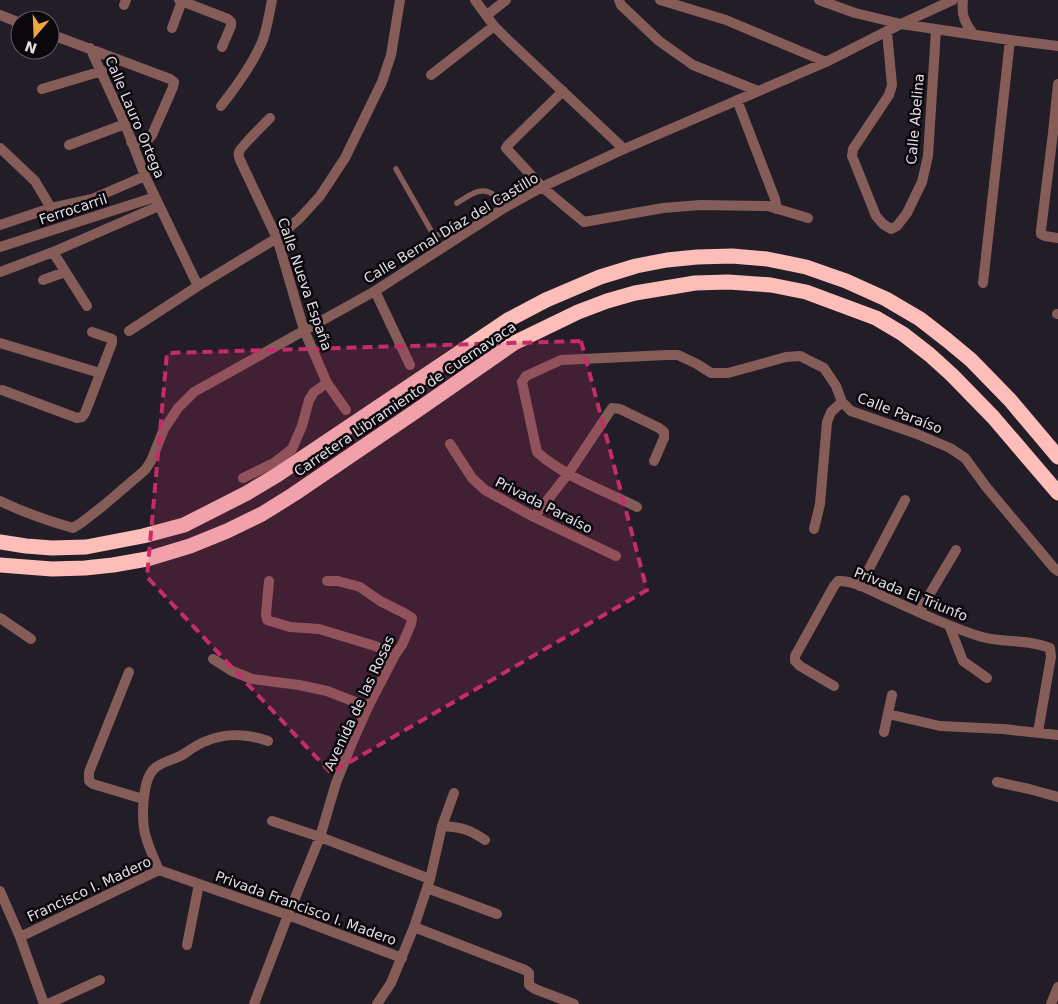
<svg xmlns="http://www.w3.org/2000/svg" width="1058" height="1004" font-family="'DejaVu Sans',sans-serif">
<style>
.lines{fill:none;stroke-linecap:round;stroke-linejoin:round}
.lane{stroke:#865c59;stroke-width:5.5}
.street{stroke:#865c59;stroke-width:10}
.highway{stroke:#fdbeb9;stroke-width:15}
.marked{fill:#c52c69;fill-opacity:0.2;stroke:#c52c69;stroke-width:4;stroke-dasharray:10 6;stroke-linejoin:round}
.labels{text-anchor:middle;stroke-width:5;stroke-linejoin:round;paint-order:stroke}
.street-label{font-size:14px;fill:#e1dde3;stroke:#0a080c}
</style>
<rect width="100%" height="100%" fill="#221d26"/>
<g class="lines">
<path class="lane" d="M 396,169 L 433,234 L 436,236 L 455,226 L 461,235
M 457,203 C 469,196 481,185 494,195 C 498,198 501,204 504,208"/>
<path class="street" d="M 179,0 L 228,19 L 231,22 L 231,26 L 222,47
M 475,0 L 494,26 L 510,42 L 624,149
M 619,0 L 621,5 L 659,41 L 693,65 L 758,91
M 660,0 L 726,20 L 826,62
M 819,0 L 855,13 L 901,24 L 1010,40 L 1058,46
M 963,0 C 961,16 965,23 974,35
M 124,5 L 126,0
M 0,15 L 20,23
M 487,15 L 506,0
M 172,28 L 182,1
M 887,32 L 892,85 L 889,95 L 853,149 L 852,156 L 876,216 L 883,224 L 891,229 L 897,226 L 907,213 L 922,182 L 928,156 L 936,30
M 50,34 L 170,79 L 174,82 L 173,87 L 152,135 L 146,142 L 131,142
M 90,48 L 125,124 L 145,176 L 198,286
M 431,75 L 494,26
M 1058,84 L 1053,133 L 1041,230 L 1041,234 L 1045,236 L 1058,238
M 42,89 L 102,71
M 563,91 L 508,145 L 506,148 L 542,187 L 584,222 L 663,208 L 700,205 L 768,206 L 808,218
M 737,100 L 775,199 L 777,209
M 221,106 C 236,87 252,65 262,42 C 267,30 269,14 272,0
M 270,118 C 265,123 240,148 239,152 C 238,155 239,157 240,160 L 277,238 L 304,330 L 327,383 L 346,410
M 69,145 L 125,124
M 0,148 L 35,181 L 51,208
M 0,225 L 51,208 L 92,199 L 145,176
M 0,247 L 155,197
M 53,252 L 87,306
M 0,272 L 53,252 L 159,206
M 43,280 L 65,272
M 983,283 L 1010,40
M 375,291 L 410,365
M 1057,314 L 1058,314
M 129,331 L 198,286 L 277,238 L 300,218 L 320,196 L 345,158 L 382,82 L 391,55 L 400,0
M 0,343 L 100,373
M 2,390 L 77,418 L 82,417 L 85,413 L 112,343 L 112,339 L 92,332
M 450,444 L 472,478 L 485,490 L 534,517 L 616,556
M 243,478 L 274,463 L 292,449 L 302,426 L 309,400 L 314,392 L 327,383
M 0,501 C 23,512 48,521 73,528 L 81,523 L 103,506 L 145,470 L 151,461 L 164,429 L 178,408 L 194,392 L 375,291 L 504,208 L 542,187 L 624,149 L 826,62 L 901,24 L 953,0
M 637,507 C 605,491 563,476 537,452 L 522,382 L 526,376 L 561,360 L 667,355 L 678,355 L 697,364 L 711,373 L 728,373 L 786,357 L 800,356 L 824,368 L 836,386 L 842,402 L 851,411 L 917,434 L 950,448 L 965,458 L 987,488 L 1054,568 L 1058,571
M 534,517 L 568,474 L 612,408 L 620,409 L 659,428 L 664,432 L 664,438 L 654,461
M 814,529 L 820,504 L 827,422 L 831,412 L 842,402
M 269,581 L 266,614 L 267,620 L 290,627 L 319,629 L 375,646 L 395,655
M 860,586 L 905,500
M 919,612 L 956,550
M 0,618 L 31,639
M 949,625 L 963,661 L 987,678
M 213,659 L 232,671 L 252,679 L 299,685 L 327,691 L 368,707
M 129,672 L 89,772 L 89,781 L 93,784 L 143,799
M 834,686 L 800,666 L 795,661 L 795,656 L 834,586 L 838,581 C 852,580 872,591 885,597 C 917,611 948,627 982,637 C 1004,643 1028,639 1050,648 L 1051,657 L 1038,732
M 888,714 L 940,726 L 1003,729 L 1058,735
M 884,732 L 892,695
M 997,782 L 1029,789 L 1058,797
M 272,821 L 320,837 L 430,879
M 442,826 C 460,827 469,829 485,840
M 159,870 C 154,859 149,848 146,837 C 141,822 142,782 153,770 C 161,761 175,760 184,754 C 210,734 237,730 268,741
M 427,888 L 497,914
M 0,891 L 20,937 L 44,1004
M 414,927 L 525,970 L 529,973 L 529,985 L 535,989 L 574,1004
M 20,937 L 159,870 L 288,915 L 402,958
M 187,945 L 199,884
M 48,1004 L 100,980
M 254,1004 L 288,915 L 320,837 L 336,783 L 352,743 L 368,707 L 395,655 L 402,645 L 411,624 L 412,618 L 404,613 L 380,601 L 360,587 L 338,581 L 327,581
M 377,1004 L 391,983 L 414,927 L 430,879 L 442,826 L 454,793
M 1051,1004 L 1058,987"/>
<path class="highway" d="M 0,542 L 26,546 L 52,548 L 86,547 L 143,536 L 184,525 L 247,493 L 277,475 L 508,320 L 546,300 L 600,277 L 636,266 L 667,260 L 697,257 L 732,256 L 767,259 L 806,267 L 846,281 L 886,299 L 920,319 L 947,340 L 971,360 L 1010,400 L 1058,457
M 0,565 L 52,569 L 85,568 L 113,565 L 147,559 L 190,546 L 227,531 L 262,514 L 294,494 L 419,409 L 514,343 L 578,312 L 607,301 L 635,293 L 695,283 L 728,282 L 771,285 L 806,292 L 876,318 L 903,334 L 930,355 L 952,375 L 993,417 L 1058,493"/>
</g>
<path class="marked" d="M 581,341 L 647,590 L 331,773 L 147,577 L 167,353 Z"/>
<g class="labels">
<g class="street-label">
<text transform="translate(135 117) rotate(67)" y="5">Calle Lauro Ortega</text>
<text transform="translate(915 119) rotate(-85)" y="5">Calle Abelina</text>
<text transform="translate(73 209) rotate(-18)" y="5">Ferrocarril</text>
<text transform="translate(451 228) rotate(-31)" y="5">Calle Bernal Díaz del Castillo</text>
<text transform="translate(305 284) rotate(71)" y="5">Calle Nueva España</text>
<text transform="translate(405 399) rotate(-34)" y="5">Carretera Libramiento de Cuernavaca</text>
<text transform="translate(900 413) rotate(21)" y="5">Calle Paraíso</text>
<text transform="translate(544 505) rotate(27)" y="5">Privada Paraíso</text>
<text transform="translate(911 594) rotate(22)" y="5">Privada El Triunfo</text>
<text transform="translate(359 703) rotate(-65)" y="5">Avenida de las Rosas</text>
<text transform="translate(89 889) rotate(-25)" y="5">Francisco I. Madero</text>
<text transform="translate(306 908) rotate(20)" y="5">Privada Francisco I. Madero</text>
</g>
</g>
<g transform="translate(35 35) rotate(199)"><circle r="24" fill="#0a080c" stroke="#605d62"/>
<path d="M0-4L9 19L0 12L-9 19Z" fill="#f1a640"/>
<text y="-8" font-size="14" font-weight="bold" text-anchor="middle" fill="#e1dde3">N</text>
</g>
</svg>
